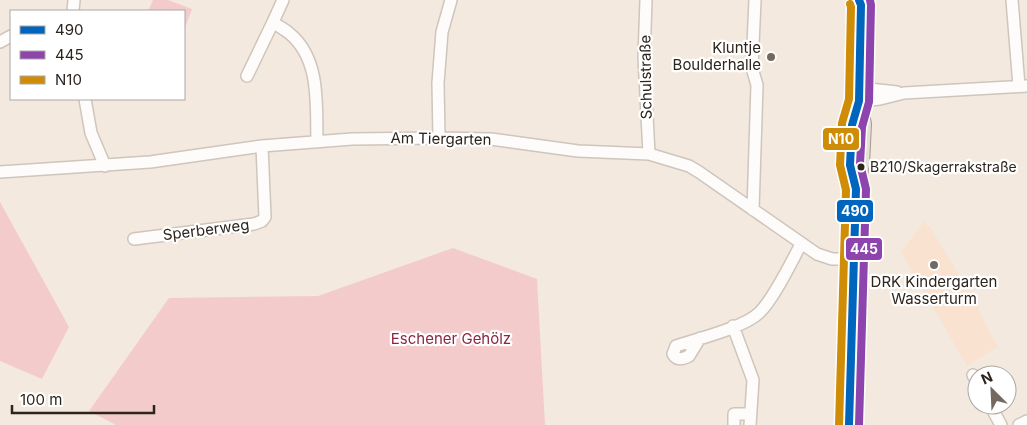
<svg xmlns="http://www.w3.org/2000/svg" width="1027" height="425" font-family="Inter,sans-serif">
<style>
.built{fill:#f9e2cf}
.green{fill:#f4cbcb}
.lines{fill:none;stroke-linecap:round;stroke-linejoin:round}
.minor-casing{stroke:#cec5bc;stroke-width:14}
.major-casing{stroke:#a49a8b;stroke-width:16}
.minor{stroke:#fdfcfa;stroke-width:11}
.major{stroke:#e4e0d8;stroke-width:14}
.bus-1-casing{stroke:#fff;stroke-width:11}
.bus-2-casing{stroke:#fff;stroke-width:11}
.bus-3-casing{stroke:#fff;stroke-width:11}
.bus-1{stroke:#0065bd;stroke-width:8}
.bus-2{stroke:#8e44ad;stroke-width:8}
.bus-3{stroke:#cf8c06;stroke-width:8}
.poi-dot{fill:#736960;stroke:#fff;stroke-width:2}
.bus-dot{fill:#2d241c;stroke:#fff;stroke-width:2}
.labels{text-anchor:middle;stroke-width:4.5;stroke-linejoin:round;paint-order:stroke}
.bus-label{font-size:14px;fill:#2d241c;stroke:#fff;text-anchor:start}
.poi-label{font-size:15px;fill:#2d241c;stroke:#fff;text-anchor:end}
.street-label{font-size:15px;fill:#2d241c;stroke:#fff}
.park-label{font-size:15px;fill:#8c2641;stroke:#fff}
.line-badge{stroke:#fff;stroke-width:2}
.badge-label{font-size:14px;text-anchor:middle;font-weight:bold;fill:#fff}
</style>
<rect width="100%" height="100%" fill="#f4e9de"/>
<path class="built" d="M 924,222 L 930,227 L 978,306 L 985,324 L 998,347 L 967,366 L 901,252 Z"/>
<path class="green" d="M 153,0 L 168,0 L 192,9 L 184,30 L 184,11 L 148,11 Z
M 0,202 L 69,327 L 42,379 L 0,361 Z
M 453,248 L 537,279 L 545,425 L 116,425 L 89,411 L 169,298 L 318,296 Z"/>
<g class="lines">
<defs>
<path id="minor" d="M 283,0 L 273,22 C 278,26 284,29 289,33 C 321,59 316,105 317,142
M 646,0 L 644,57 L 649,154
M 1012,0 L 1019,86
M 73,11 L 74,0
M 0,42 L 11,36
M 247,76 L 273,22
M 860,88 L 897,92
M 85,99 L 91,133 L 105,166
M 859,101 L 880,99 L 904,93 L 1027,86
M 439,138 L 438,83 L 442,32 L 451,0
M 0,172 L 150,162 L 262,146 L 352,139 L 439,138 L 491,139 L 578,151 L 649,154 L 689,166 L 699,172 L 817,254 L 832,259 L 853,259
M 753,210 L 757,85 L 752,68 L 755,0
M 134,239 L 254,224 L 262,221 L 265,217 L 262,146
M 733,326 L 753,380 L 750,425
M 700,338 L 689,356 C 683,359 677,361 673,354 L 676,346 C 697,339 743,328 759,313 C 773,300 791,263 801,244
M 973,375 L 977,382
M 990,405 L 1001,425
M 734,425 L 734,414 L 750,414
M 1019,425 L 1027,421"/>
<path id="major" d="M 855,186 C 848,157 849,132 858,104
M 849,425 L 856,196 L 862,164 L 864,124 L 859,101 L 861,5 L 863,0"/>
</defs>
<use href="#minor" class="minor-casing"/>
<use href="#major" class="major-casing"/>
<use href="#minor" class="minor"/>
<use href="#major" class="major"/>
<defs>
<path id="bus-1" d="M 849,425 L 856,189 L 850,165 L 852,125 L 859,101 L 861,5 L 859,0"/>
<path id="bus-2" d="M 859,425 L 866,189 L 860,164 L 862,127 L 869,102 L 871,5 L 870,0"/>
<path id="bus-3" d="M 839,425 L 846,190 L 840,165 L 842,123 L 849,99 L 851,7 L 850,4"/>
</defs>
<use href="#bus-1" class="bus-1-casing"/>
<use href="#bus-2" class="bus-2-casing"/>
<use href="#bus-3" class="bus-3-casing"/>
<use href="#bus-1" class="bus-1"/>
<use href="#bus-2" class="bus-2"/>
<use href="#bus-3" class="bus-3"/>
</g>
<g class="poi-dot">
<circle cx="771" cy="57" r="5"/>
<circle cx="934" cy="265" r="5"/>
</g>
<circle class="bus-dot" cx="861" cy="167" r="4.5"/>
<g class="labels">
<g class="bus-label">
<text x="870" y="172">B210/Skagerrakstraße</text>
</g>
<g class="poi-label">
<text x="761" y="53">Kluntje<tspan x="761" dy="17">Boulderhalle</tspan></text>
<text x="934" y="287" text-anchor="middle">DRK Kindergarten<tspan x="934" dy="17">Wasserturm</tspan></text>
</g>
<g class="street-label">
<text transform="translate(646 77) rotate(-91)" y="5">Schulstraße</text>
<text transform="translate(441 139) rotate(1)" y="5">Am Tiergarten</text>
<text transform="translate(206 230) rotate(-7)" y="5">Sperberweg</text>
</g>
<g class="park-label">
<text x="451" y="344">Eschener Gehölz</text>
</g>
</g>
<g class="line-badge">
<rect x="822" y="127" width="38" height="24" rx="5" fill="#cf8c06"/>
<rect x="836" y="199" width="38" height="24" rx="5" fill="#0065bd"/>
<rect x="845" y="237" width="38" height="24" rx="5" fill="#8e44ad"/>
</g>
<g class="badge-label">
<text x="841" y="144">N10</text>
<text x="855" y="216">490</text>
<text x="864" y="254">445</text>
</g>
<rect x="10" y="10" width="175" height="90" fill="#ffffff" stroke="#aba7a4"/>
<rect x="20" y="26" width="25" height="8" fill="#0065bd" stroke="#aba7a4"/>
<text x="55" y="35" font-size="15" fill="#2d241c">490</text>
<rect x="20" y="51" width="25" height="8" fill="#8e44ad" stroke="#aba7a4"/>
<text x="55" y="60" font-size="15" fill="#2d241c">445</text>
<rect x="20" y="76" width="25" height="8" fill="#cf8c06" stroke="#aba7a4"/>
<text x="55" y="85" font-size="15" fill="#2d241c">N10</text>
<g transform="translate(992 390) rotate(336)"><circle r="24" fill="#ffffff" stroke="#aba7a4"/>
<path d="M0-4L9 19L0 12L-9 19Z" fill="#736960"/>
<text y="-8" font-size="14" font-weight="bold" text-anchor="middle" fill="#2d241c">N</text>
</g>
<path d="M12 405v8h142v-8" fill="none" stroke="#2d241c" stroke-width="2.5"/>
<text x="20" y="405" font-size="15" fill="#2d241c" stroke="#ffffff" stroke-width="4" paint-order="stroke">100 m</text>
</svg>
